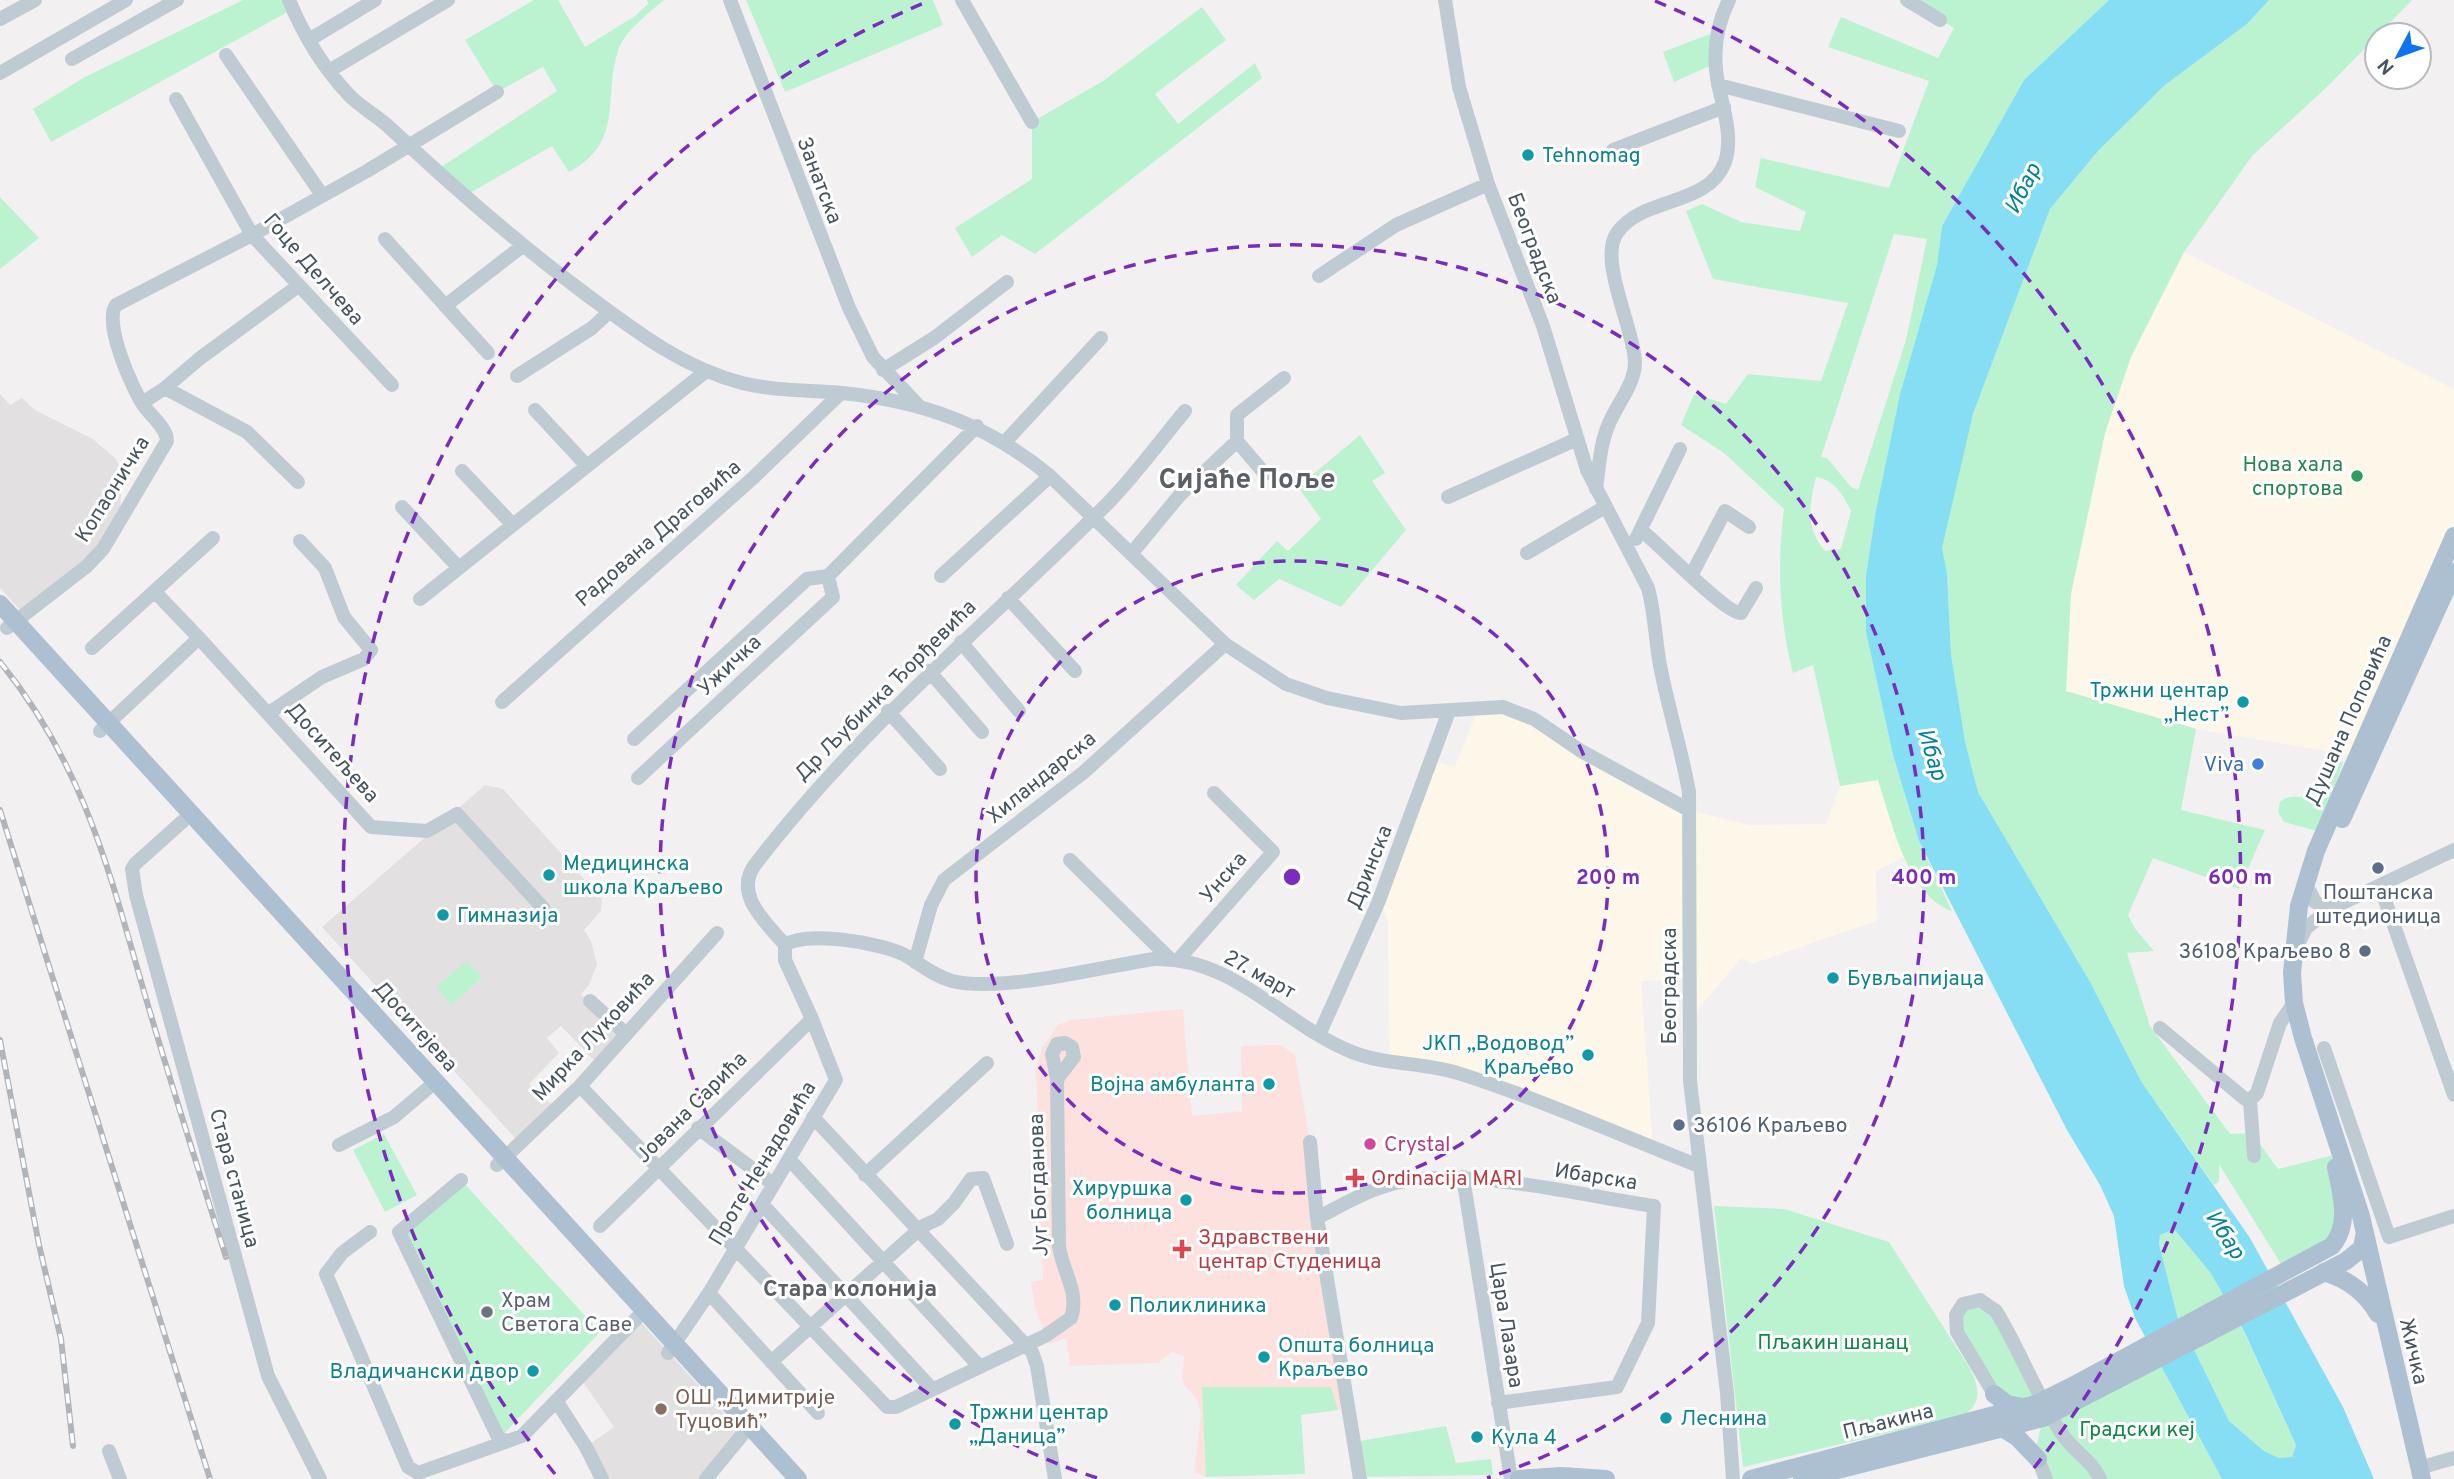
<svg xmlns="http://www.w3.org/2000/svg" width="2454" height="1479" font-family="Overpass,sans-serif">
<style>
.commercial{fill:#fdf7e9}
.education{fill:#e3e0e2}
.medical{fill:#fde1df}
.green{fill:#bbf3d0;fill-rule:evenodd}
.water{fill:#85def3;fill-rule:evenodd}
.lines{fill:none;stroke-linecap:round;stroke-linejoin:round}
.minor{stroke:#bfcbd3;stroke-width:14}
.major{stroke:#adc0d1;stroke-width:18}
.rail-casing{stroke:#b1b5bb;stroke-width:6}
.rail{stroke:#fff;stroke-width:3.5;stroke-dasharray:10;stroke-linecap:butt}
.major-bridge{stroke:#adc0d1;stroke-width:18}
.ring{fill:none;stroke:#7b2cbf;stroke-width:3.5;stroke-dasharray:12 9}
.culture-dot{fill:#0f9aa8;stroke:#fff;stroke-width:2.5}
.leisure-dot{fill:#2e9e5b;stroke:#fff;stroke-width:2.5}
.shop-dot{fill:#3f7fe0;stroke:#fff;stroke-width:2.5}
.service-dot{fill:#5c6f8a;stroke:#fff;stroke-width:2.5}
.hotel-dot{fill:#d1479c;stroke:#fff;stroke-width:2.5}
.health-dot{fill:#e0444e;stroke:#fff;stroke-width:2.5}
.worship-dot{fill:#6b7280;stroke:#fff;stroke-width:2.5}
.education-dot{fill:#8d6e63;stroke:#fff;stroke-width:2.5}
.labels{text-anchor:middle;stroke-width:6;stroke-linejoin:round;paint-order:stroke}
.culture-label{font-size:21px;fill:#0d838f;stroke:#fff;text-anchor:start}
.street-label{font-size:21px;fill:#46545f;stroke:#fff}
.leisure-label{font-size:21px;fill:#27864d;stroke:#fff;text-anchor:end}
.shop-label{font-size:21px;fill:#366cbe;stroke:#fff;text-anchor:end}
.service-label{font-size:21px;fill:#4e5e75;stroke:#fff}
.hotel-label{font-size:21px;fill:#b23c85;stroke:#fff;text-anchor:start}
.health-label{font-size:21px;fill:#be3a42;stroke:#fff;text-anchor:start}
.worship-label{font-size:21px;fill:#5b616d;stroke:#fff;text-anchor:start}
.park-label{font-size:21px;fill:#108749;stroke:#fff}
.education-label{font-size:21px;fill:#785e54;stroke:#fff;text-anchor:start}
.water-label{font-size:23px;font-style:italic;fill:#03819e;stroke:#fff}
.neighbourhood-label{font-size:23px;font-weight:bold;fill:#5c6065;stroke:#fff}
.district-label{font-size:28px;font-weight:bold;fill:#5c6065;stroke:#fff}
.centre{fill:#7b2cbf;stroke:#fff;stroke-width:3.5}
.ring-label{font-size:21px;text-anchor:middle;font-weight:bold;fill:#7b2cbf;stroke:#fff;stroke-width:6;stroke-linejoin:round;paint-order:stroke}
</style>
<rect width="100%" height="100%" fill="#f2f0f0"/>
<path class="commercial" d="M 2184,252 L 2454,389 L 2454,536 L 2355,756 L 2196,729 L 2066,691 L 2071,594 L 2105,433 L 2131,357 Z
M 1503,707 L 1689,810 L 1749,825 L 1826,824 L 1840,786 L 1877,779 L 1904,857 L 1876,871 L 1877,921 L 1752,964 L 1741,958 L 1691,1018 L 1691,979 L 1641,981 L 1653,1148 L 1459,1073 L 1389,1061 L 1388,923 L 1382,904 L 1433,761 L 1455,766 L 1478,709 Z"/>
<path class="education" d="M 0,394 L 10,405 L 22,398 L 35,410 L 93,439 L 116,459 L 123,474 L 119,517 L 99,548 L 20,610 L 0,588 Z
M 485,785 L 503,789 L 602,899 L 601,911 L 584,930 L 591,941 L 597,964 L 589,985 L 581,994 L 622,1033 L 594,1060 L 561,1026 L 547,1038 L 559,1053 L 529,1084 L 553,1106 L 518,1141 L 322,927 Z
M 637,1318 L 743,1434 L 706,1479 L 602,1479 L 586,1447 L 614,1427 L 581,1379 Z"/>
<path class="medical" d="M 1183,1009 L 1192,1116 L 1242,1111 L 1241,1046 L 1281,1045 L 1295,1055 L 1310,1142 L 1348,1408 L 1301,1415 L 1305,1474 L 1206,1477 L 1194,1473 L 1201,1414 L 1197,1399 L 1185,1386 L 1182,1379 L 1184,1357 L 1172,1352 L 1158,1363 L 1070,1366 L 1066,1338 L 1049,1344 L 1035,1308 L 1031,1282 L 1043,1280 L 1036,1069 L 1042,1048 L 1058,1025 L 1071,1020 Z"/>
<path class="green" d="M 243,0 L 289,0 L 293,9 L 51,142 L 33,109 L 85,77 Z
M 534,0 L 558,0 L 585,47 L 635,16 L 648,4 L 647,0 L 664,0 C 650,12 626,30 619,48 C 602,95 626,142 569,172 L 552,146 L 463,197 L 435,171 L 557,91 L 543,67 L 497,92 L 465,40 Z
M 746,0 L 933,0 L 943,25 L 785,92 Z
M 1907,0 L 2109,0 L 2024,80 L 1942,226 L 1937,265 L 1900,394 L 1876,510 L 1866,575 L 1866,632 L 1893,755 L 1919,841 L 1952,911 C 1907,896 1891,819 1878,780 L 1840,786 L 1813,665 L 1793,673 C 1779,619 1777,565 1784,509 L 1724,453 L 1681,425 L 1694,394 L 1726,404 L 1748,374 L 1821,381 L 1848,303 L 1713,279 L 1686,211 L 1702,204 L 1741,222 L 1800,231 L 1806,212 L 1755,187 L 1761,158 L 1889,188 L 1929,81 L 1828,47 L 1841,17 L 1938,58 L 1954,28 ZM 1894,234 L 1927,239 L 1906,340 L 1858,490 L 1851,487 L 1827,458 L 1821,457 ZM 1816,477 C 1833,479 1844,495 1851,511 L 1841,549 L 1825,551 C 1805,528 1809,506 1816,477 Z
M 2269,0 L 2412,0 L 2328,86 L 2252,156 L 2184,252 L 2131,357 L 2105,433 L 2071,594 L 2066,691 L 2196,729 L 2181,810 L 2265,830 L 2239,889 L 2153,858 L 2128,915 L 2136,930 L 2154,951 L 2127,953 L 2150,1026 L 2230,1134 L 2252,1133 L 2278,1169 L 2334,1155 L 2339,1238 L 2281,1264 L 2219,1164 L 2219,1182 L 2214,1185 L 2141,1081 L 2089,980 L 1978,792 L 1965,741 L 1951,654 L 1947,573 L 1941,548 L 1972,417 L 2050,209 L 2098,151 L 2165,85 L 2247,24 Z
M 1202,7 L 1226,40 L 1155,94 L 1178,124 L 1255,63 L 1262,78 L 1035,254 L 1002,235 L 972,257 L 955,228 L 1032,179 L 1032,122 L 1103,81 Z
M 1718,31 L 1716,63 L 1674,82 L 1663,52 Z
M 0,197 L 39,238 L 0,269 Z
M 1360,435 L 1385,473 L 1372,481 L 1406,530 L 1341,607 L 1279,579 L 1254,600 L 1236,585 L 1277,541 L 1288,551 L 1321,519 L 1298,487 Z
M 2340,761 L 2343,762 L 2320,832 L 2284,822 L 2278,812 L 2280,802 C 2292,790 2309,804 2323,792 C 2331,784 2335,771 2340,761 Z
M 467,961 L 482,978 L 451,1005 L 436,987 Z
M 384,1134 L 417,1195 L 385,1212 L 353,1150 Z
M 461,1180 L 600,1332 L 499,1439 L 399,1232 Z
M 1714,1206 L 1784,1209 L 1889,1242 L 1969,1367 C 1978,1384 1984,1402 1964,1415 L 1743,1467 Z
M 2174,1229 L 2210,1272 L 2245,1334 L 2296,1445 L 2292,1457 L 2279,1458 L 2264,1451 L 2229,1421 L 2177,1315 L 2159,1244 L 2160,1235 Z
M 1963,1304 L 1996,1311 L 2036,1404 L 2002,1401 L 1956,1315 Z
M 2157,1359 L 2222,1479 L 2046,1479 L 2036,1448 L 2043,1418 Z
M 1202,1387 L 1331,1387 L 1338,1410 L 1301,1415 L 1305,1474 L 1206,1477 Z
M 1446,1426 L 1456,1463 L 1491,1459 L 1493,1475 L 1367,1477 L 1360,1441 Z"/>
<path class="water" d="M 2109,0 L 2269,0 L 2247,24 L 2165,85 L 2098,151 L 2050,209 L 1973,414 L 1942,548 L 1947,573 L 1951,654 L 1965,741 L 1978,792 L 2089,980 L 2141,1081 L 2250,1238 L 2343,1407 L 2374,1479 L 2222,1479 L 2135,1318 L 2124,1286 L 2114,1216 L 2100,1185 L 2067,1130 L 1919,841 L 1893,755 L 1866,632 L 1866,575 L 1876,510 L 1900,394 L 1937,265 L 1942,226 L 2024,80 ZM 2174,1229 L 2210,1272 L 2245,1333 L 2296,1445 L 2292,1457 L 2279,1458 L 2264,1451 L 2229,1421 L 2177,1315 L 2159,1244 L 2160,1235 Z"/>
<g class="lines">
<path class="minor" d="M 289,0 C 303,34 323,67 348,94 C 360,107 376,115 389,127 C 454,188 519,245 591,298 C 638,333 684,368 742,383 C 774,391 809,390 842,393 C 922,401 987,424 1050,476 L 1225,644 L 1286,684 L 1327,698 L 1401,713 L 1503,707 L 1534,719 L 1581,751 L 1689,810
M 730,0 L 849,308 L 873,357 L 919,406
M 962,0 L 1032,122
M 1445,0 L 1459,87 L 1488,184 L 1543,326 L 1587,470 L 1648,588 C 1656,617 1655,646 1662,675 C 1670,714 1682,752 1689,792 L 1690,1081 L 1727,1393 L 1733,1479
M 1907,0 L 1940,20
M 0,19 L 35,0
M 309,40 L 375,0
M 226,55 L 322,195
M 72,59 L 177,0
M 329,71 L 448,0
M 0,73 L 126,0
M 1718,85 L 1899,131
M 176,99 L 252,235 L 392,385
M 1613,150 L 1724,107
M 385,239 L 488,353
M 1319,276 L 1396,225 L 1488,184
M 445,306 L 521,247
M 883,370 L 934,338 L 1007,282
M 517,376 L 592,328 L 609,312
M 165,388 L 199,359 L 298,286
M 142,403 L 165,388 L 247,432 L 298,482
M 535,410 L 587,466
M 1237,441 L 1265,474
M 1005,442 L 1101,338
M 462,471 L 513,525
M 1596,489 C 1599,468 1600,445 1608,426 C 1616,405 1635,385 1635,362 C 1634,328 1598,260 1617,233 C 1642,196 1709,207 1725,162 C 1733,138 1724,111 1719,88 C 1712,57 1715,28 1729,0
M 1448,497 L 1577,439
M 402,507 L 459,568
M 1641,530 C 1660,545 1726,614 1741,613 L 1756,588
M 1636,539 L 1680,449
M 1527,553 L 1605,507
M 1131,554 L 1179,496 L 1237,441 L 1237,415 L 1284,378
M 1692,574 L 1725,511 L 1749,527
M 941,576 L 1050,476
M 156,593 L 199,638
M 1008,598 L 1075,671
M 420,599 L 705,372
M 7,628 L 87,566 L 103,549 L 167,441 C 167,428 151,416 144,406 C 132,388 103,323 116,305 L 252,235 L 367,171 L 497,92
M 961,642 L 1019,711
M 92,648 L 213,538
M 929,671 L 982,732
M 502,702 L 754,477 L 841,393
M 888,711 L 940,769
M 269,713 L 322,677 L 364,659 L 371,650 L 344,617 L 325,568 L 300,541
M 100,731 L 199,638 L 371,827 L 427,831 L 457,814 L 544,909
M 634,739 L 807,579 L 828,576 L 977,426
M 638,778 L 833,597 L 828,576
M 183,821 L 135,864 L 132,869 L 136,895 L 268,1376 L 320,1479
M 1070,860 L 1169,958
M 2380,886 L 2454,1095
M 2310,892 L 2315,902 L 2330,909
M 785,945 C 807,930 881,943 905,955 C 920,964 934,976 952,981 C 1002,993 1100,967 1154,959 C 1233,956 1284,1025 1352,1052 C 1387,1066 1426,1062 1461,1074 C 1542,1100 1620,1135 1699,1166
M 785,945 C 767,923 734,896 754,866 C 860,727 988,624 1110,501 C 1137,473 1160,441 1185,411
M 2297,946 L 2306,928 L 2330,909 L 2454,850
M 1178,960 L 1273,852 L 1214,793
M 915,962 L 931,905 L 944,880 L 1084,772 L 1225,644
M 590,1001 L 626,1034
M 2160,1028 L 2245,1099 L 2250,1100 L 2257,1093 L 2280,1023 L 2294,1003
M 1319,1035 L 1378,903 L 1449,711
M 2324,1048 L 2389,1237 L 2454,1216
M 580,1086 L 887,1407 L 896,1407 L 1045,1336 L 1071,1318 C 1080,1292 1062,1271 1059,1246 L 1057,1079 L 1052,1054 L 1057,1044 L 1065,1043 L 1072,1047 L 1074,1057 L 1057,1079
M 2250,1100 L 2254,1156
M 813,1117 L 1032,1352 L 1037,1366 L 1055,1479
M 698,1128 L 773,1184
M 1310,1142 L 1317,1218 L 1360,1479
M 339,1145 L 394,1117 L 427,1089
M 789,1159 L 979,1366
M 497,1165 L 580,1086 L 717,933
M 865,1175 L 987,1063
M 1463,1177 L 1511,1479
M 461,1180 L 399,1232 L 499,1439 L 508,1441 L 522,1436 L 637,1318
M 762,1204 L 932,1389
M 1317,1218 C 1344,1204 1374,1186 1405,1181 C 1477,1169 1580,1195 1654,1206 L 1648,1323 L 1617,1387 L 1498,1403
M 600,1226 L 812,1019
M 370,1232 L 342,1253 L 326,1274 L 408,1467 L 418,1473 L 508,1441
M 709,1293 L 818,1413
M 668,1353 L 709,1293 L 836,1080 L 812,1019 L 785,960 L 785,945
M 771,1362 L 923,1226 L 938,1219 L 954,1203 L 971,1179 L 983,1178 L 1007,1244
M 1994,1394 L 1957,1332 L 1956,1315 L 1963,1304 L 1980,1300 L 1996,1311 C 2020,1350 2036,1395 2062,1434 C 2073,1451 2092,1460 2100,1479
M 557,1402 L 586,1447 L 602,1479
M 109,1451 L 120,1479
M 2038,1459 L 2046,1479
M 2419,1468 L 2454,1458
M 706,1479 L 743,1434"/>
<path class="major" d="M 0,604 L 798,1479
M 2342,819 L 2454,572
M 2324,1272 C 2348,1279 2366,1293 2378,1314
M 2204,1335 L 2346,1261 L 2362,1248 L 2365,1232
M 2078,1383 L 2332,1246 C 2351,1223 2341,1194 2336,1167
M 1994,1394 L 2007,1404 L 2023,1407
M 2002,1428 L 2017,1437 L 2038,1459
M 1519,1479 L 1561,1476 L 1606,1479
M 1751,1479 L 2036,1404
M 1802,1479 L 2043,1418
M 2422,1479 L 2361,1216 L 2303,1038 L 2294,1003 L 2292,973 L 2299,906 L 2316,851 L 2454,536"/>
<defs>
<path id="rail" d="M 0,662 C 86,768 110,875 147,1002 C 172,1087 199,1172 226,1257
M 0,810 L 210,1479
M 0,1040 L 39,1245 L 61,1339 L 73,1446"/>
</defs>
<use href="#rail" class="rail-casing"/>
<use href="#rail" class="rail"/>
<path class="major-bridge" d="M 2036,1404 L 2078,1383
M 2043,1418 L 2204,1335"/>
</g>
<g class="ring">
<circle cx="1292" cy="877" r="316"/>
<path d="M1097 1478A632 632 0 1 1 1487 1478"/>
<path d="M555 1474A948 948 0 0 1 929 1M1655 1A948 948 0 0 1 2029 1474"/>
</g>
<g class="culture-dot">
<circle cx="1528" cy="155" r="7"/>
<circle cx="2243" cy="702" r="7"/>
<circle cx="549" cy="875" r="7"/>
<circle cx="443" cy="915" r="7"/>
<circle cx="1833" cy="978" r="7"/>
<circle cx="1588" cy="1055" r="7"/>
<circle cx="1269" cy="1084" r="7"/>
<circle cx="1186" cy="1200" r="7"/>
<circle cx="1115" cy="1305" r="7"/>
<circle cx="1264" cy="1357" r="7"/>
<circle cx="533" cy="1371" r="7"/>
<circle cx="1666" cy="1418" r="7"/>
<circle cx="955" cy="1424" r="7"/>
<circle cx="1477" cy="1437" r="7"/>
</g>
<circle class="leisure-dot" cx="2357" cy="476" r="7"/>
<circle class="shop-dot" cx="2258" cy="764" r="7"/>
<g class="service-dot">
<circle cx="2378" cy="868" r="7"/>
<circle cx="2365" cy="951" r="7"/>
<circle cx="1679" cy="1125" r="7"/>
</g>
<circle class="hotel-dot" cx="1370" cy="1144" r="7"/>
<g class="health-dot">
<path d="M1351.5 1167.5h7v7h7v7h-7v7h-7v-7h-7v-7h7z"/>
<path d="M1178.5 1238.5h7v7h7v7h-7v7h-7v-7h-7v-7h7z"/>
</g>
<circle class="worship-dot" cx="487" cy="1312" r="7"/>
<circle class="education-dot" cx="661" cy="1409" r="7"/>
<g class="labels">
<g class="culture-label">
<text x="1542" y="162">Tehnomag</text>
<text x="2229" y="697" text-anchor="end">Тржни центар<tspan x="2229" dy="24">„Нест”</tspan></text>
<text x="563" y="870">Медицинска<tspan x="563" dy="24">школа Краљево</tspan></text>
<text x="457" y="922">Гимназија</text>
<text x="1847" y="985">Бувља пијаца</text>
<text x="1574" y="1050" text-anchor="end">ЈКП „Водовод”<tspan x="1574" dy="24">Краљево</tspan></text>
<text x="1255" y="1091" text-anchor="end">Војна амбуланта</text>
<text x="1172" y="1195" text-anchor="end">Хируршка<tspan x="1172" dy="24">болница</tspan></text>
<text x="1129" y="1312">Поликлиника</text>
<text x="1278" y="1352">Општа болница<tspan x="1278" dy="24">Краљево</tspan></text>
<text x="519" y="1378" text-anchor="end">Владичански двор</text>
<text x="969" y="1419">Тржни центар<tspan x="969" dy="24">„Даница”</tspan></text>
<text x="1680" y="1425">Леснина</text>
<text x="1491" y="1444">Кула 4</text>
</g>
<g class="street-label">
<text transform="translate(820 180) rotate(69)" y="7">Занатска</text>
<text transform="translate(1535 248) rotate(69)" y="7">Београдска</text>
<text transform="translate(314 269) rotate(49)" y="7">Гоце Делчева</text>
<text transform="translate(112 489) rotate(-58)" y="7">Копаоничка</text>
<text transform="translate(658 533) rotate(-41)" y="7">Радована Драговића</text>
<text transform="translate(729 665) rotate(-43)" y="7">Ужичка</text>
<text transform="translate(885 690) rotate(-45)" y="7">Др Љубинка Ђорђевића</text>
<text transform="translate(2348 720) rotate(-66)" y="7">Душана Поповића</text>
<text transform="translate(333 752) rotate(48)" y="7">Доситељева</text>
<text transform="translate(1041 777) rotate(-39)" y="7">Хиландарска</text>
<text transform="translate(1369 867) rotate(-68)" y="7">Дринска</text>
<text transform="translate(1223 877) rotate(-49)" y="7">Унска</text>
<text transform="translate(1260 974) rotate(29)" y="7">27. март</text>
<text transform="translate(1669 986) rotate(-90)" y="7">Београдска</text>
<text transform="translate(416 1026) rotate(48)" y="7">Доситејева</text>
<text transform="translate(593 1036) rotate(-47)" y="7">Мирка Луковића</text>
<text transform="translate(691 1107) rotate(-45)" y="7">Јована Сарића</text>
<text transform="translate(762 1163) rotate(-59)" y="7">Проте Ненадовића</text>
<text transform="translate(1596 1176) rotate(9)" y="7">Ибарска</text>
<text transform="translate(235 1178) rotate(75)" y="7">Стара станица</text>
<text transform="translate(1038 1185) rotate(-92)" y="7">Југ Богданова</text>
<text transform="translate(1507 1325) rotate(81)" y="7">Цара Лазара</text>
<text transform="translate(2414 1351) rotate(77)" y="7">Жичка</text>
<text transform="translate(1888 1421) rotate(-14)" y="7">Пљакина</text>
</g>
<g class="leisure-label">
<text x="2343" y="471">Нова хала<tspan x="2343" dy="24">спортова</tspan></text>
</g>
<g class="shop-label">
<text x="2244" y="771">Viva</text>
</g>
<g class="service-label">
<text x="2378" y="899">Поштанска<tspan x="2378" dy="24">штедионица</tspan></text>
<text x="2351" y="958" text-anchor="end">36108 Краљево 8</text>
<text x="1693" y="1132" text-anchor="start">36106 Краљево</text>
</g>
<g class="hotel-label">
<text x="1384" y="1151">Crystal</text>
</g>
<g class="health-label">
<text x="1371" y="1185">Ordinacija MARI</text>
<text x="1198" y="1244">Здравствени<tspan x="1198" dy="24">центар Студеница</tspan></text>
</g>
<g class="worship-label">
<text x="501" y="1307">Храм<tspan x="501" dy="24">Светога Саве</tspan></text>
</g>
<g class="park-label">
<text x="1833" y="1349">Пљакин шанац</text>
<text x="2137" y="1436">Градски кеј</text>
</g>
<g class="education-label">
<text x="675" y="1404">ОШ „Димитрије<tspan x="675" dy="24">Туцовић”</tspan></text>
</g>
<g class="water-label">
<text transform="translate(2022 188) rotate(-63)" y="8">Ибар</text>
<text transform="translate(1933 754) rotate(73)" y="8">Ибар</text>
<text transform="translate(2226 1234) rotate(57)" y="8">Ибар</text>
</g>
<g class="neighbourhood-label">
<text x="850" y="1296">Стара колонија</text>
</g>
<g class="district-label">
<text x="1247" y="488">Сијаће Поље</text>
</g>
</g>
<circle cx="1292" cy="877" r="10" class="centre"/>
<g class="ring-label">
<text x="1608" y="884">200 m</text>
<text x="1924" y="884">400 m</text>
<text x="2240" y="884">600 m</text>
</g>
<g transform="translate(2398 56) rotate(229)"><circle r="33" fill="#ffffff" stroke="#b5bbbf" stroke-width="2"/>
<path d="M0-5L12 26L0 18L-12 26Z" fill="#0a74f2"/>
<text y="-10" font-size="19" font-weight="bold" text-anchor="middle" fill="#46545f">N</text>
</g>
</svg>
